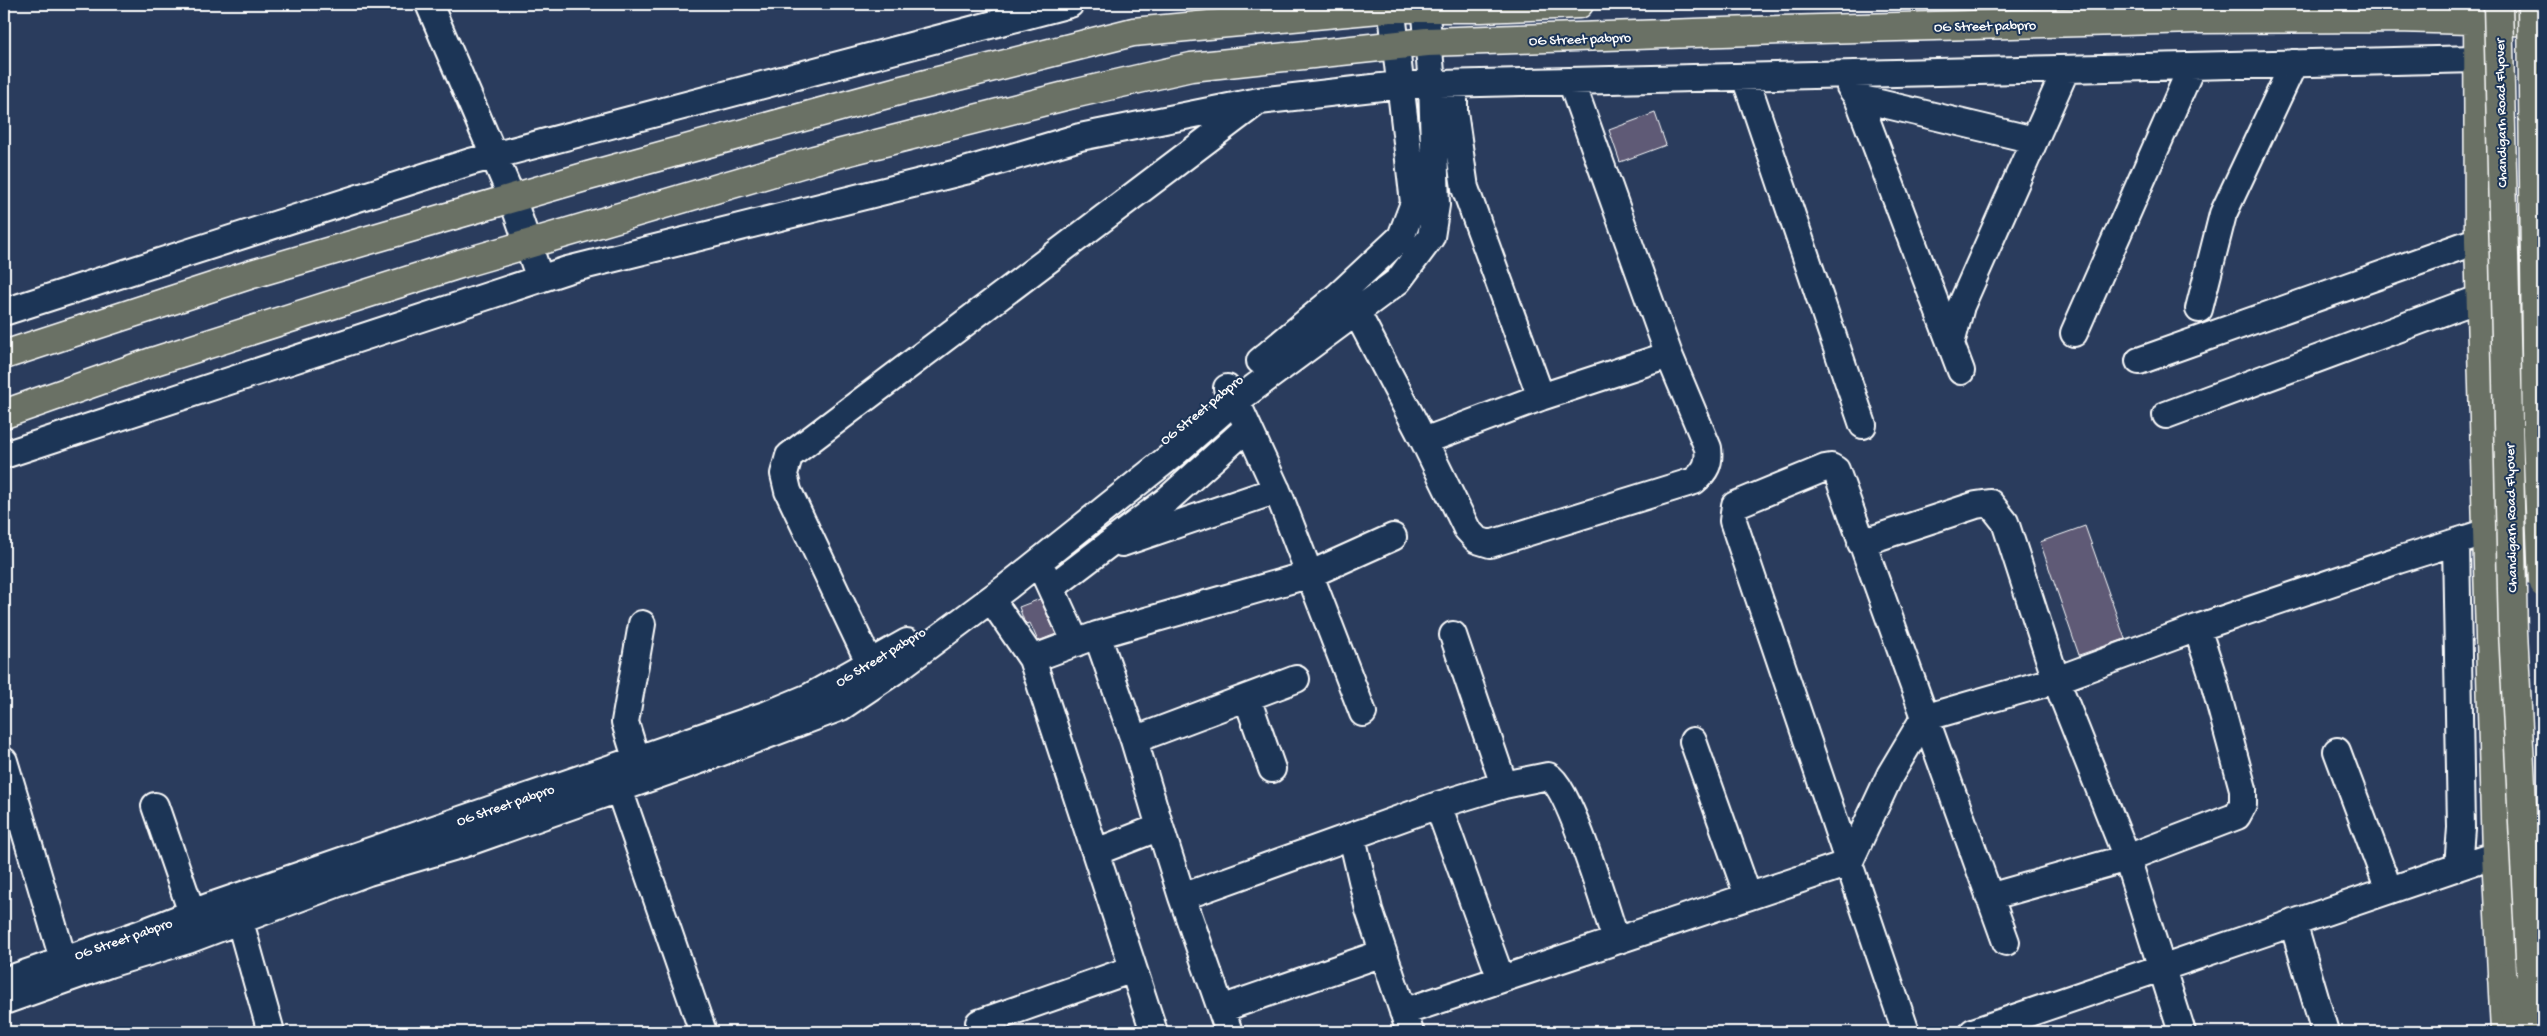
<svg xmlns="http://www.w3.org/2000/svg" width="2547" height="1036" font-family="'Gochi Hand',sans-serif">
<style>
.building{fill:#5e5a76;stroke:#fff}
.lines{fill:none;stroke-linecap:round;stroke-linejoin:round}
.minor-casing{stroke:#fff;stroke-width:30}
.major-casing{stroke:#fff;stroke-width:31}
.highway-casing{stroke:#fff;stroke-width:31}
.minor{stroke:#1d3557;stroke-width:26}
.major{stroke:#6a7165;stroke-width:28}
.highway{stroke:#6a7165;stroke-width:28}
.highway-bridge-casing{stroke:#fff;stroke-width:31;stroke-linecap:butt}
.highway-bridge{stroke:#6a7165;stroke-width:28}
.labels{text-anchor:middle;stroke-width:4;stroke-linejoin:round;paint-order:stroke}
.street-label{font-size:14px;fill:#fff;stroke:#1d3557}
</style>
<rect width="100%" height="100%" fill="#2a3c5d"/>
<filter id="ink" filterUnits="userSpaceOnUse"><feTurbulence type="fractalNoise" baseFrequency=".02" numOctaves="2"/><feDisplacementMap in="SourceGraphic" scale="10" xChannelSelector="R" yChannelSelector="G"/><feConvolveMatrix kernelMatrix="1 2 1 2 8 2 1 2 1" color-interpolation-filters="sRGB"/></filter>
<g filter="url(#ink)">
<path class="building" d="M 1655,113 L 1666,145 L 1620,162 L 1609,130 Z
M 2085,526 L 2125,639 L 2079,655 L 2040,542 Z
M 1040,599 L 1056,634 L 1038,641 L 1030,623 L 1027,624 L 1024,621 L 1019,607 Z"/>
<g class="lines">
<defs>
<path id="minor" d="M 429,4 L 512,198 L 540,279
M 1745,77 L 1863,425
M 1850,87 L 1858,98 L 2034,140
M 1858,98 L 1961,371
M 2199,309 L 2223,214 L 2294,63
M 1356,311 L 1424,441 L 1541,397 L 1465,188 L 1454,112 L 1454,84
M 4,312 L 470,162 L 1070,4
M 2074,333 L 2192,66
M 1951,344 L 1961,306 L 2066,69
M 1260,361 L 1339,295 L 1401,237 L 1414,203 L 1391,4
M 2139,361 L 2479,240
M 1227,388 L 1236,401 L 1279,495 L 1363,713
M 1541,397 L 1669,355
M 2166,415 L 2481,298
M 1424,441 L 1467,529 L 1477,540 L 1490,544 L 1694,481 C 1706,471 1710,463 1708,448 L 1669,355 L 1571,81
M 4,455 L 567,270 L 965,171 L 1080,137 L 1259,101 L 1399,85 L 2477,59
M 1122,543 L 1277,490
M 2456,543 L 2461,828 L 2458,867
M 1044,573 L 1076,643
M 1051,588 L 1167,500 L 1247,428
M 991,599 L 1032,659 L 1154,1032
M 1097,635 L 1311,574 L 1393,537
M 1453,635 L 1504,785
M 1032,659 L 1097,635 L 1134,740 L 1160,827
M 870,664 L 788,491 L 784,474 L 789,456 L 1253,105
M 1247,698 L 1272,769
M 1134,740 L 1296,679
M 1693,741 L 1748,896
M 2337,751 L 2389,890
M 636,758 L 625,722 L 642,624
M 4,761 L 63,959
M 613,772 L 703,1032
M 1438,805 L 1501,979
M 155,806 L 192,913
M 1352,837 L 1369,910 L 1410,1032
M 1096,852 L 1160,827 L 1182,897
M 1989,897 L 2127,858 L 2237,816 L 2243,805 L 2243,789 L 2211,671 L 2197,628
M 235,904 L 271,1032
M 2293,923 L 2325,1032
M 4,981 L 139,934 L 208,907 L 768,714 L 809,697 L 907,642
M 4,1001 L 109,964 L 188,940 L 368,872 L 463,844 L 706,758 L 841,707 L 893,672 L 1007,587 L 1175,453 L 1224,410 L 1398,281 L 1431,237 L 1436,205 L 1432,84 L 1425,4
M 1221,1009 L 1383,953
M 1403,1012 L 1849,863 L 1890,775 L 1924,718 L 2056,680 L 2005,522 L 1990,503 L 1976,505 L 1861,543
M 979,1023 L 1133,969
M 1229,1032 L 1182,897 L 1438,805 L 1504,785 L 1548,776 C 1570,787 1606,911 1616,940
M 1906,1032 L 1733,521 L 1735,505 L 1825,468 L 1831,467 L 1836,470 L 2006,942
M 1973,1032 L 2496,854
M 2182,1032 L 2127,858 L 2056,680 L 2197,628 L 2398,560 L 2488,532"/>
<path id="major" d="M 2478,4 L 2479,240 L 2496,854 L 2505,1032
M 4,355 L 252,274 L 588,176 L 898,91 L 1133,32 L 1390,8 L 1481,8 L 1579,4
M 4,414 L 155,361 L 460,264 L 814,160 L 1073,94 L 1191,67 L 1427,42 L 1782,30 L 2198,19 L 2397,18 L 2543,22"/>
<path id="highway" d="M 2530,957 L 2534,1032
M 2502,977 L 2523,1032"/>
</defs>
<use href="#minor" class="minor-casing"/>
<use href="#major" class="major-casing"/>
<use href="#highway" class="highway-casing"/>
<use href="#minor" class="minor"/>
<use href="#major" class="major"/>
<use href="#highway" class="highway"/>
<defs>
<path id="highway-bridge" d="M 2498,4 L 2513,631 L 2530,957
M 2532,4 L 2537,433 L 2543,583"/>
</defs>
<use href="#highway-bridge" class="highway-bridge-casing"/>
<use href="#highway-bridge" class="highway-bridge"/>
</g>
</g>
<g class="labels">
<g class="street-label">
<text transform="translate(1985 25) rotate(-1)" y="5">OG Street pabpro</text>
<text transform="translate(1580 38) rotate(-2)" y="5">OG Street pabpro</text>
<text transform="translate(2500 113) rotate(-91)" y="5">Chandigarh Road Flyover</text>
<text transform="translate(1201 409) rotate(-39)" y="5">OG Street pabpro</text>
<text transform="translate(2510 518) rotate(-91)" y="5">Chandigarh Road Flyover</text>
<text transform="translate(880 656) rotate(-31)" y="5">OG Street pabpro</text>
<text transform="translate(505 804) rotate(-19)" y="5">OG Street pabpro</text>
<text transform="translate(123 938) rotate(-19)" y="5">OG Street pabpro</text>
</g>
</g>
<rect width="2547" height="1036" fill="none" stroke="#1d3557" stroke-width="20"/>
<rect x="10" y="10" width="2527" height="1016" fill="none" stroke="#fff" stroke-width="2" filter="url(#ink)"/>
</svg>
